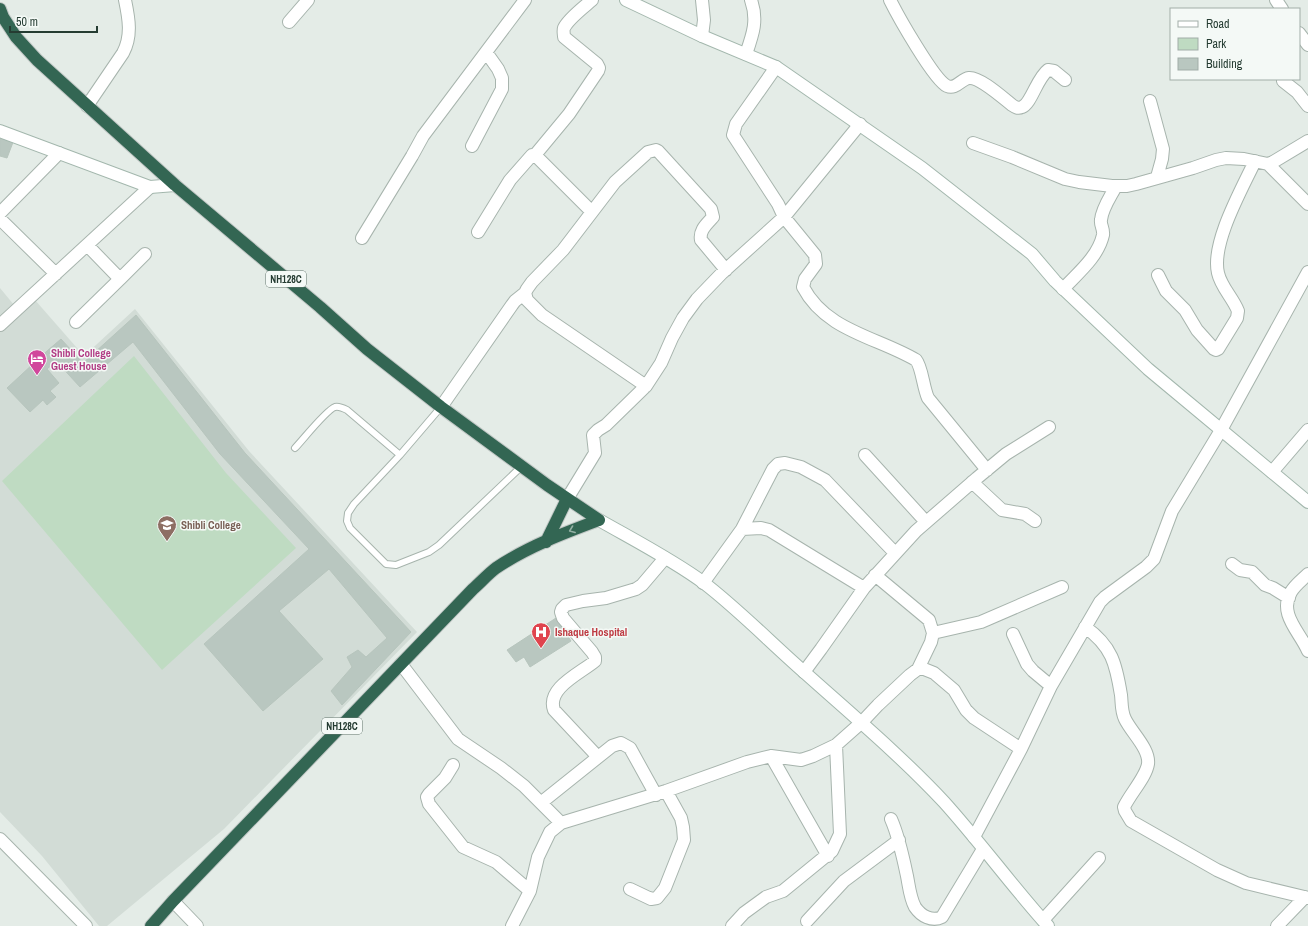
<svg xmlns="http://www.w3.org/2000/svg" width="1308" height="926" font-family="'Archivo Narrow',sans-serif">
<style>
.built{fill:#d2dcd6}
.green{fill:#bfdbc2}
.building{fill:#b9c7c0;stroke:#b7c5bd}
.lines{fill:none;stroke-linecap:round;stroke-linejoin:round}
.lane-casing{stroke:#a7b4ad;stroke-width:8}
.street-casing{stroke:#a7b4ad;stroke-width:14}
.secondary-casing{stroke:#a3b7ad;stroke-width:14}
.highway-casing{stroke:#c2c8c6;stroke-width:14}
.lane{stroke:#fff;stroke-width:6}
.street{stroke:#fff;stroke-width:12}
.secondary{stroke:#fff;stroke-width:12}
.highway{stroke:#336653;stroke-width:12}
.oneway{stroke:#94b0a4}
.labels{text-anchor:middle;stroke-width:3;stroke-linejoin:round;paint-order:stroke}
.shield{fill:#f4f9f6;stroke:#63756d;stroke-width:1}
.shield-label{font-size:10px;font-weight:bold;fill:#253c32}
.hotel-label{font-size:11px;font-weight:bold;fill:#b23c85;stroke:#f4f9f6;text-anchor:start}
.education-label{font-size:11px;font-weight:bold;fill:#785e54;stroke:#f4f9f6;text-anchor:start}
.health-label{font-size:11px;font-weight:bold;fill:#be3a42;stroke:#f4f9f6;text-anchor:start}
</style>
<rect width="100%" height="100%" fill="#e4ece7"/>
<path class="built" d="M 0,288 L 14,305 L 35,300 L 84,356 L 135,309 L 249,451 L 417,632 L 224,829 L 107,926 L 99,926 L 42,856 L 0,812 Z"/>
<path class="green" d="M 134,356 L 226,473 L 296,548 L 162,670 L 2,481 Z"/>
<path class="building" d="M 0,131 L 15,137 L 7,158 L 0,156 Z
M 136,315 L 245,453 L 411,632 L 342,705 L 331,691 L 352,667 L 347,657 L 358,650 L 366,657 L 387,638 L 329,569 L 279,611 L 323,659 L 263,711 L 204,644 L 309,549 L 220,454 L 133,342 L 80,387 L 47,351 L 61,339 L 83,363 Z
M 47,351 L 56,361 L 47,369 L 59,383 L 50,391 L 56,397 L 47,405 L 43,400 L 30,412 L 7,388 Z
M 556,618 L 571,641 L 530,667 L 524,657 L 516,662 L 507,650 Z"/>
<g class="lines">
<defs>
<path id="lane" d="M 441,407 L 400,455 L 354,504 L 348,513 L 347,521 L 350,528 L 386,564 L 396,565 L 429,552 L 439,545 L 522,466
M 295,448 C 302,441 326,410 335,407 C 339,406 343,408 347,410 L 400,455"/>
<path id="street" d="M 890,0 C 898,16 934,80 947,86 C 956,90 961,79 969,78 C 980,77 1003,98 1012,105 C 1015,107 1018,109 1022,107 C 1031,104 1037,78 1048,70 L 1054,71 L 1065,80
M 1276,0 L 1282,9
M 289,22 L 308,0
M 1299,33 L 1308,45
M 702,36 L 704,20 L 702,0
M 746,54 C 753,34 758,20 751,0
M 776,67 L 736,124 L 733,135 L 778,204 L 784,217 L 815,255 L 816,264 L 805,279 L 803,287 C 826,331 877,337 916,360 C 922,367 923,387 928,398 L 987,470
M 1283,81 L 1297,92 L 1308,106
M 1150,101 L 1163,149 L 1162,159 L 1157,177
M 87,106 L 123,53 C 132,36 129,19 125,0
M 973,143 L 1012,157 L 1065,179 L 1079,182 L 1112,186 L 1127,186 L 1136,184 L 1193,168 L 1216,160 L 1226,158 L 1244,159 L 1268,164 L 1273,162 L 1308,141
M 472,146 L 502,89 L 502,78 L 498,69 L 486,52
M 535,155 L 569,114 L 598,71 L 599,68 L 597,64 L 564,37 C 564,34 563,31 564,28 C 568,19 584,7 592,0
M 1268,164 L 1308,204
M 0,213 L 59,153
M 0,219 L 56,274
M 478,232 L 510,180 L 532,155 L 535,155 L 592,212
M 362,238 L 412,156 L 423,136 L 525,0
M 1158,275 L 1166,291 L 1185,310 L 1197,330 L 1214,349 L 1216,350 L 1218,349 L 1237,318 L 1238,311 C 1233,298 1221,287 1218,273 C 1211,243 1242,189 1255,161
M 120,279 L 145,254
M 1063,289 C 1078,273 1098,257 1103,235 C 1104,229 1100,225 1101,220 C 1102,208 1111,196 1116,186
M 76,322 L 120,279 L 87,245
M 0,325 L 150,187
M 646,386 L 542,315 L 527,300 L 525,293 L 527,289 L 532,282 L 563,250 L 615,182 L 648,152 L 656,150 L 658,151 L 711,209 L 713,217 C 707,224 699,230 701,240 L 726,270
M 441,407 L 512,305 L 515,301 L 525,293
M 865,455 L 926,522
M 1272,472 L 1308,430
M 972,482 L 1002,510 L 1025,514 L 1035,521
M 567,499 L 595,453 L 593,435 L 598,430 L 606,425 L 646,386 L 661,363 L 672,338 L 683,318 L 697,299 L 722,273 L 784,217 L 860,124
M 742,529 L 761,528 L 769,530 L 864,588
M 1232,564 L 1240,570 L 1252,572 L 1265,585 L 1273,588 L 1289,598
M 1308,574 C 1302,580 1295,585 1291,592 C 1278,614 1300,632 1308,651
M 875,575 L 929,620 L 933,633 L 931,642 L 918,669
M 703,583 L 742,529 L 773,469 L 778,464 L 785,463 L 801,467 L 825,480 L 895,553
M 1085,627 C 1112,646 1116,664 1121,695 C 1122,703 1121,711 1125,719 C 1131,732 1150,749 1148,764 C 1146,777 1130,794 1124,807 L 1125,811 L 1131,821 L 1217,870 L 1246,883 L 1308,898
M 933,633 L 981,622 L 1062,587
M 1013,634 L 1027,664 L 1033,671 L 1051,686
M 401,664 L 458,739 L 501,768 L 524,786 L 561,823
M 804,672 L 821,649 L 864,588 L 916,531 L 977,478 L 1006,454 L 1049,427
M 771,756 L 828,856
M 598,757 L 554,710 C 546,688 581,673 595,661 L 595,657 L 592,652 L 563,618 L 561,612 L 562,609 L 566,605 L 583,601 L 606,598 L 636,589 L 642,585 L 665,558
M 453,765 L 445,778 L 429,794 L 427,797 L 429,804 L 463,847 L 496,862 L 530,891
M 542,802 L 612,746 L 621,743 L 630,748 L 656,795
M 891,819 C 899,837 903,857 907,876 C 909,886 910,898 915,907 C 921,916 932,922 942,917 L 983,849
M 974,837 L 1021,749 L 1051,686 L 1100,602 L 1105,597 L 1146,567 L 1154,559 L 1172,511 L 1221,430 L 1308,272
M 0,839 L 86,926
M 630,889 L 651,899 L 657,898 L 665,888 L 684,840 L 683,827 L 681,818 L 666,791
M 173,901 L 197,926
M 1043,920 L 1099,858
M 807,921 L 844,881 L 899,840
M 512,926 L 530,891 L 538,857 L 550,832 L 561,823 L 666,791 L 747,762 L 771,756 L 801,760 L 813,756 L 836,745 L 862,722 L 878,705 L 910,675 L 918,669 L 924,669 L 934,673 L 954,690 L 966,710 L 974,718 L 1021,749
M 732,926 L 744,913 L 766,897 L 783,891 L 832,851 L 840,834 L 836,745
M 1277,926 L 1305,897"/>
<path id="secondary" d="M 626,0 L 702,36 L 776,67 L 922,168 L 1032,254 L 1055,281 L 1148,369 L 1308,502
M 0,131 L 150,187 L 175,185
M 599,520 C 634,540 673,560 704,583 C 739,610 770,642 803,671 C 851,714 900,755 944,802 C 980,842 1012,886 1048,926"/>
<path id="highway" d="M 0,9 L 3,17 L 16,37 L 37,60 L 175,185 L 320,307 L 367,349 L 441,407 L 547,485 L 599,520
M 546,542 L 567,499
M 151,926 L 173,901 L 473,589 C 481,582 488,574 496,568 C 527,547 564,533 599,520"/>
</defs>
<use href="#lane" class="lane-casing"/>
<use href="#street" class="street-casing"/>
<use href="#secondary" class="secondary-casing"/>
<use href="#highway" class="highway-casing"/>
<use href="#lane" class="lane"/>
<use href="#street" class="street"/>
<use href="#secondary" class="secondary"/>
<use href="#highway" class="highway"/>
</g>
<defs><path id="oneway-chevron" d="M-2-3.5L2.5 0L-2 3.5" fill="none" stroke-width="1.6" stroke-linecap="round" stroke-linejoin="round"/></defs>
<use class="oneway" href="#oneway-chevron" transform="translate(572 530) rotate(159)"/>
<defs>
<symbol id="hotel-pin" viewBox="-11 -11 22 30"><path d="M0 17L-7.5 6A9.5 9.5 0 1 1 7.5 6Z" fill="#d1479c" stroke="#f4f9f6"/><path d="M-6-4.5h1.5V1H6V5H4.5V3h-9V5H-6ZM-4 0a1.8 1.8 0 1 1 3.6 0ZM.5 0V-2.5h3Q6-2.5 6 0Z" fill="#fff"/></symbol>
<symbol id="university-pin" viewBox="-11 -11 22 30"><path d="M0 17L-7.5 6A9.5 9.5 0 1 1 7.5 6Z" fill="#8d6e63" stroke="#f4f9f6"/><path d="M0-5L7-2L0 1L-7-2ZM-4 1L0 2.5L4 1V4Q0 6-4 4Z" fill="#fff"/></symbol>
<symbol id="hospital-pin" viewBox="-11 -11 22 30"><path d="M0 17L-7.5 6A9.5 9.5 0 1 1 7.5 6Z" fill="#e0444e" stroke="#f4f9f6"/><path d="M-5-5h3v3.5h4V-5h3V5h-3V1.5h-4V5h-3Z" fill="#fff"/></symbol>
</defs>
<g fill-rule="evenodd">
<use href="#hotel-pin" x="26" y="348" width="22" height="30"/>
<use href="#university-pin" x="156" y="514" width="22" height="30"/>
<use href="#hospital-pin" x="530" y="621" width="22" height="30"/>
</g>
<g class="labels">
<g class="shield">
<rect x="266" y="271" width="40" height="16" rx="3"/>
<rect x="322" y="718" width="40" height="16" rx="3"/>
</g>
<g class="shield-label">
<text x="286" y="283">NH128C</text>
<text x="342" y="730">NH128C</text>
</g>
<g class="hotel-label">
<text x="51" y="357">Shibli College<tspan x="51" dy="13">Guest House</tspan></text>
</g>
<g class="education-label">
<text x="181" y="529">Shibli College</text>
</g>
<g class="health-label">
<text x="555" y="636">Ishaque Hospital</text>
</g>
</g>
<rect x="1170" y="8" width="130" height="72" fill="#f4f9f6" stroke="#a1ada8"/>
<rect x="1178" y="21" width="20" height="6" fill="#ffffff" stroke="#a1ada8"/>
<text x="1206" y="28" font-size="12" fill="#253c32">Road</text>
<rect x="1178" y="38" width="20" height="12" fill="#bfdbc2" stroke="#a1ada8"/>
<text x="1206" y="48" font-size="12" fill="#253c32">Park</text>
<rect x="1178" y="58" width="20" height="12" fill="#b9c7c0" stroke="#a1ada8"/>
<text x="1206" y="68" font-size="12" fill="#253c32">Building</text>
<path d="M10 26v6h87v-6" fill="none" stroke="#253c32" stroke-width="2"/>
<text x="16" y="26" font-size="12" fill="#253c32" stroke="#f4f9f6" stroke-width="3" paint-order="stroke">50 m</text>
</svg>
